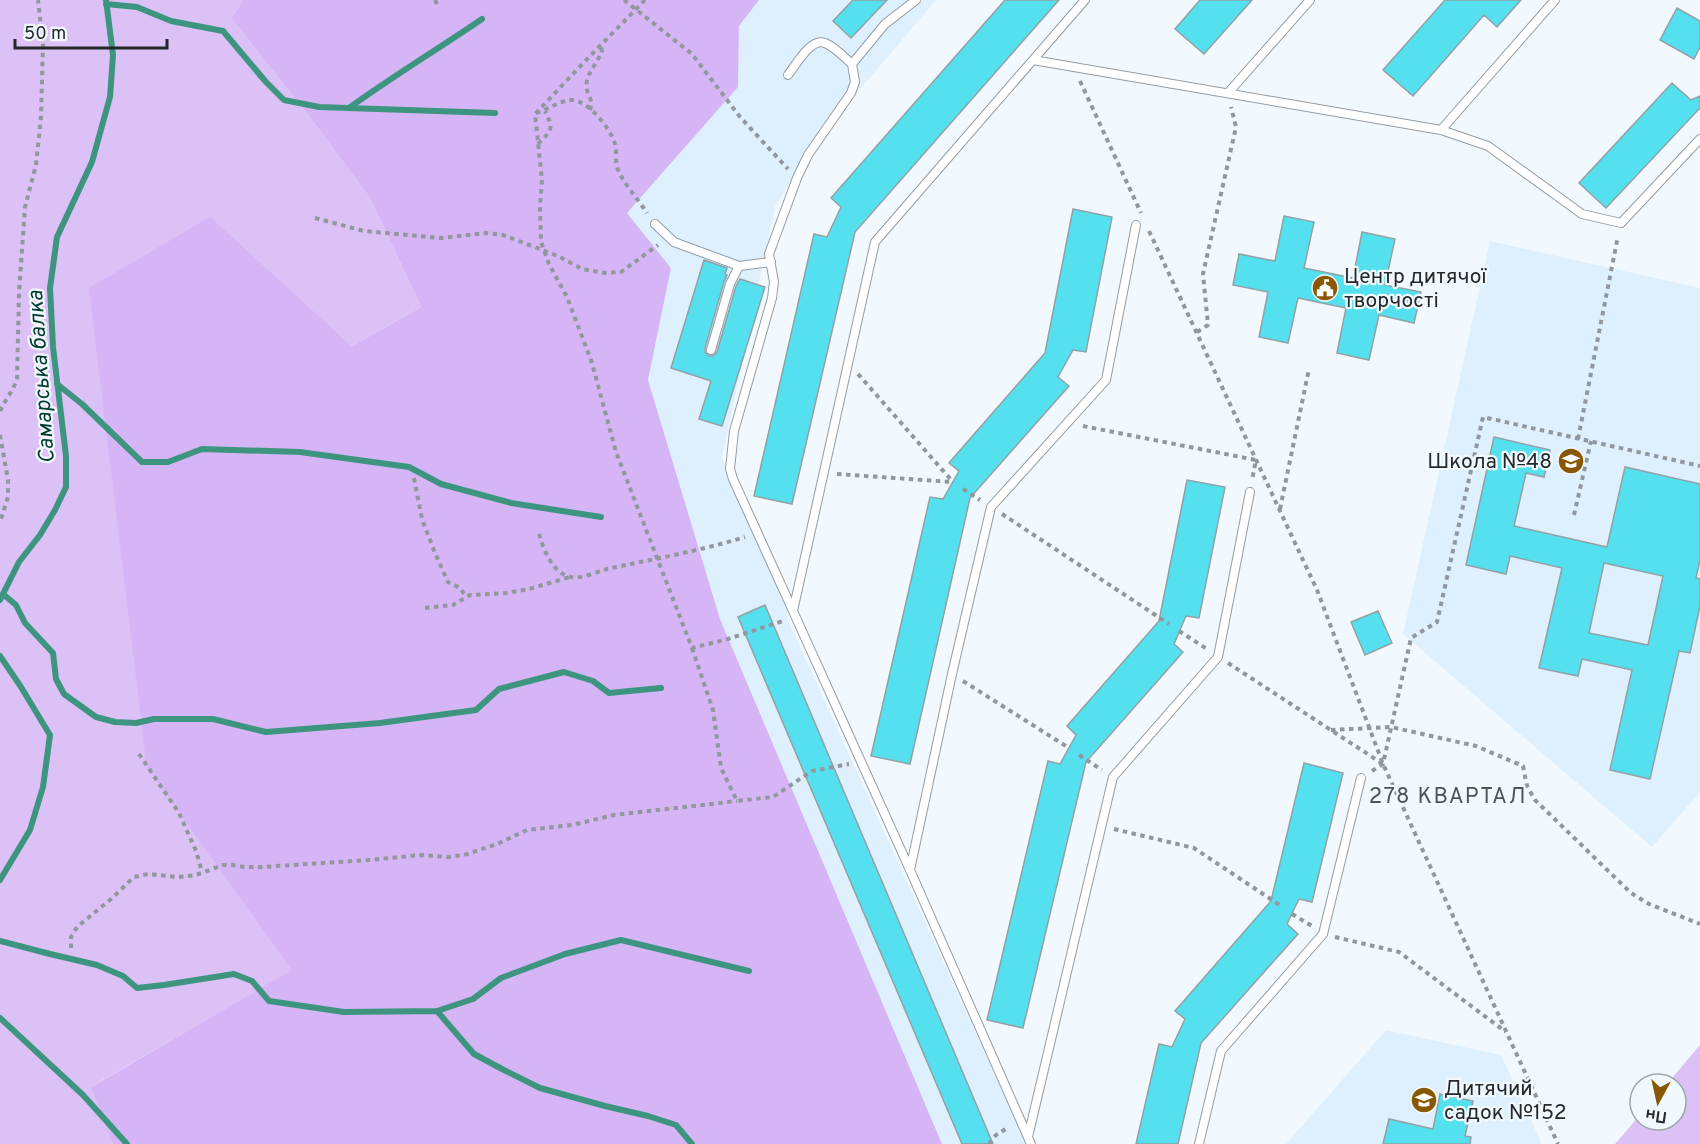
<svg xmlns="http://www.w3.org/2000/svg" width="1700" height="1144" font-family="Overpass,sans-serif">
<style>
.built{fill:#def0fe}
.green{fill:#dbc1f6}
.forest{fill:#d5b5f6}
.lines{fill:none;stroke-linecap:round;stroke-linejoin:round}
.stream{stroke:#3e957f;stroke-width:6}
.building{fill:#55e0f0;stroke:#92a1a3;stroke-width:1.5;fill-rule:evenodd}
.service-casing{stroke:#929ca4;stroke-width:10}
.path{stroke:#91979b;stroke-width:4;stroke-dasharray:4.5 4.5;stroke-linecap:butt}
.service{stroke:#fff;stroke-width:8}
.labels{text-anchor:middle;stroke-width:4.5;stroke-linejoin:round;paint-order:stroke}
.poi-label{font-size:21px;fill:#24282b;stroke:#f2f9fe;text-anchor:start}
.water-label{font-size:22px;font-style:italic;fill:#033c2f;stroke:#f2f9fe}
.neighbourhood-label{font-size:22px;letter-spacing:1.5px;fill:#49535a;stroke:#f2f9fe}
</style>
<rect width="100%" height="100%" fill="#f2f9fe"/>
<path class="built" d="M 759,0 L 936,0 L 810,148 L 775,207 L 722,458 L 789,606 L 787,618 L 1026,1144 L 942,1144 L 720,619 L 648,380 L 671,268 L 627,213 L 738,87 L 739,26 Z
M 1490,241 L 1700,288 L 1700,792 L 1652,847 L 1403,634 Z
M 1386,1030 L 1501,1055 L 1542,1144 L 1286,1144 Z"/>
<path class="green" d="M 0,0 L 243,0 L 231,18 L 311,119 L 370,198 L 421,307 L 352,346 L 210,218 L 147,769 L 293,970 L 92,1086 L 113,1144 L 0,1144 Z
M 1700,1045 L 1700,1144 L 1615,1144 L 1640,1115 L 1640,1120 L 1676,1120 L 1676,1084 L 1667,1084 Z"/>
<path class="forest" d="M 243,0 L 759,0 L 739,26 L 738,87 L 627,213 L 671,268 L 648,380 L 720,619 L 942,1144 L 113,1144 L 91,1087 L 292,970 L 147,769 L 89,288 L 210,217 L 352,346 L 421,307 L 370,198 L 311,119 L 231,18 Z"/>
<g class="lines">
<path class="stream" d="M 106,4 L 137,7 L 171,21 L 223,31 L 266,82 L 284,100 L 319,107 L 495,113
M 349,108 C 392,77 438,49 482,19
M 57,384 L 82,404 L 142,462 L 168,462 L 202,449 L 300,452 L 409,467 L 441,484 L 511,503 L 601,517
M 3,594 L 16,605 L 25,623 L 53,653 L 56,679 L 64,694 L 96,717 L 115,722 L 136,723 L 154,719 L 213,719 L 266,732 L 380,723 L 476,710 L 499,689 L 564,672 L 593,681 L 609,693 L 661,688
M 0,600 L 19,562 L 40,535 L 55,510 L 66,487 L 66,456 L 53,347 L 50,288 L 57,237 L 92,162 L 110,97 L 113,55 L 106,0
M 0,656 L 21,687 L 50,735 L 43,787 L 30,830 L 0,880
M 0,941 L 50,954 L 97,965 L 123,976 L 137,988 L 164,985 L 234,974 L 252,981 L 269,1001 L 344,1012 L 437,1011 L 474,1054 L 502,1069 L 540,1088 L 605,1106 L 648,1116 L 676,1125 L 692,1144
M 437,1011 L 473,999 L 501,978 L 565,954 L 621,940 L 749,971
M 0,1018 L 83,1095 L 127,1144"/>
</g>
<path class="building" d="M 853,0 L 887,0 L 851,38 L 833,21 Z
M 1005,0 L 1059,0 L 855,232 L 792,504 L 754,496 L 814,234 L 827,237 L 841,207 L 831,198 Z
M 1200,0 L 1252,0 L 1204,54 L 1175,29 Z
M 1445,0 L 1521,0 L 1497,27 L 1484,15 L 1413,96 L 1383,70 Z
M 1677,8 L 1700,21 L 1700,47 L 1694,59 L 1660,40 Z
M 1672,83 L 1691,100 L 1700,96 L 1700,108 L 1606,208 L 1579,183 Z
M 1073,209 L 1112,217 L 1086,352 L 1073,350 L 1058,377 L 1069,386 L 970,498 L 910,764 L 871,756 L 930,497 L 943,499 L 959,471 L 949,463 L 1045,353 Z
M 1284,216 L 1314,222 L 1304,268 L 1353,278 L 1362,232 L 1395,239 L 1385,285 L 1421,292 L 1414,323 L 1379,315 L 1369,360 L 1337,353 L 1346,308 L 1298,298 L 1288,343 L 1259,337 L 1268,292 L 1233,285 L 1239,254 L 1275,261 Z
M 704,260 L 727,268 L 725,274 L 727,275 L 724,282 L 705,348 L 705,352 L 709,356 L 713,356 L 717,352 L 736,286 L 740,279 L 765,287 L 722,426 L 699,419 L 711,381 L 671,368 Z
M 1494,437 L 1550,450 L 1544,477 L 1526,473 L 1514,526 L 1607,547 L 1625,467 L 1700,484 L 1700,560 L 1696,578 L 1700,579 L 1700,606 L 1690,653 L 1679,651 L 1650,779 L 1610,770 L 1632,670 L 1582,659 L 1578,676 L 1539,668 L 1562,568 L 1510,556 L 1506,574 L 1466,565 ZM 1604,563 L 1663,576 L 1648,645 L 1589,633 Z
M 1187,480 L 1225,487 L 1199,618 L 1186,616 L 1174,644 L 1183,652 L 1086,762 L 1023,1028 L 987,1020 L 1048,761 L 1060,764 L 1076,735 L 1067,726 L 1159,621 Z
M 765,605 L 993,1144 L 962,1144 L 738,617 Z
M 1378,611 L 1392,643 L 1365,655 L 1351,622 Z
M 1304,763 L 1343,773 L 1312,902 L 1299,899 L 1287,924 L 1298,934 L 1201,1043 L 1178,1144 L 1136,1144 L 1159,1044 L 1172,1047 L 1185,1019 L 1175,1011 L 1271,901 Z
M 1440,1094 L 1473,1101 L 1465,1136 L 1471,1137 L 1470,1144 L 1383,1144 L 1389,1119 L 1433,1129 Z"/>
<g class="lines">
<defs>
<path id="service" d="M 916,0 L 885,24 L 852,64 L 855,82 L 851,93 L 808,155 L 797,178 L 769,254 L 774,282 L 772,298 L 734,431 L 730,469 L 733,479 L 793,611 L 875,242 L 1085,0
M 1033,60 L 1441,130 L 1488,146 L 1582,214 L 1621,223 L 1700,139
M 788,75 C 796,65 811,37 825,43 C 835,47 844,57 852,64
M 1228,93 L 1310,0
M 1441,130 L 1555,0
M 655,224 L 674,242 L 739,266 L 771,262
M 711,350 L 730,284 L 739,266
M 793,611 L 910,870 L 1031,1144
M 910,870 L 952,674 L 991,507 L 1106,380 L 1136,225
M 1028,1137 L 1113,777 L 1218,657 L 1250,492
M 1199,1144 L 1221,1051 L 1323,934 L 1361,778"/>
</defs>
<use href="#service" class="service-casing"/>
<path class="path" d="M 435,0 L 438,6
M 624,0 L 692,54 L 740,117 L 788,169
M 645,0 L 593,53 L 535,114 L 542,180 L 540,207 L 541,242 L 549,264 L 567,297 L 592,363 L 616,452 L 692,648 L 728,639 L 783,621
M 1080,81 L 1141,213
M 590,110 L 592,102 C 579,80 592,72 602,52 L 601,45
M 536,113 C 548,110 558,101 571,100 C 587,99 611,129 615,144 C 617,151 615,160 617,167 C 622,182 638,199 647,213
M 538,144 C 552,130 554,129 545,111
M 315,218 L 364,231 L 441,238 L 486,233 L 503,235 L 558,256 L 582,269 L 605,273 L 621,272 L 658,245
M 1149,231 L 1317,590 L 1383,764 L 1558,1144
M 1197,332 L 1208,325 L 1203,274 L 1236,127 L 1231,107
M 858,374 L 953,482
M 0,411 C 5,400 13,391 17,379 L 19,293 L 25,207 L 36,165 L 41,117 L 43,45 L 38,0
M 1083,426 L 1256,460 L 1252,480
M 0,435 L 8,480 L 8,497 L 0,522
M 1578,439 L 1618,236
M 837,474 L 952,482
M 414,478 L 422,519 L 435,553 L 448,582 L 460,588 L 466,597
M 963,489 L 980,500
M 1280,509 L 1309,369
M 1002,514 L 1169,624
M 1574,515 L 1591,441
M 539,534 C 544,550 552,573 571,577 C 582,579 596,572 607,569 C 653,559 700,551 745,537
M 425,608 L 453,605 L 470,595 L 507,593 L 529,589 L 570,577
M 1179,631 L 1207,649
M 692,648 L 713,710 L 721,768 L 737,801 L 773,797 L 812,771 L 849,764
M 1228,663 L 1383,764
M 963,681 L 1069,748
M 1331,730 L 1391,727 L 1476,746 L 1523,766 L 1527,786 L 1535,800 L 1631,893 L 1649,904 L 1700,924
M 139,754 L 179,813 L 196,851 L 202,872
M 1079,755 L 1102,770
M 1372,771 L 1383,764 L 1411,638 L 1437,622 L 1483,417 L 1700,466
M 1114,829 L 1194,848 L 1281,906
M 1292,914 L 1312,926
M 1335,937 L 1399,952 L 1506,1032
M 71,948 L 71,937 L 77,927 L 111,899 L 134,877 L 148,874 L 178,877 L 196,875 L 223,865 L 232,865 L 244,867 L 262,867 L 369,860 L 421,855 L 448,857 L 464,855 L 497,844 L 527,830 L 572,825 L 614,815 L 737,801
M 989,1144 L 996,1135 L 1009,1127"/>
<use href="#service" class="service"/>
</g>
<defs>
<symbol id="civic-disc" viewBox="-11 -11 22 22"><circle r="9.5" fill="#8a5701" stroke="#f2f9fe"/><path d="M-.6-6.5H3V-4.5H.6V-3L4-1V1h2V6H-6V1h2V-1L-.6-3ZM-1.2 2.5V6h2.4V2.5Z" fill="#fff"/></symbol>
<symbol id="school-disc" viewBox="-11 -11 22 22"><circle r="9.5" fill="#8a5701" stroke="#f2f9fe"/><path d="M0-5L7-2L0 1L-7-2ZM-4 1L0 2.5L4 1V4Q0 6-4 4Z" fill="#fff"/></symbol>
</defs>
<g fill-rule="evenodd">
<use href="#civic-disc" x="1310" y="273" width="30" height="30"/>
<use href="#school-disc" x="1556" y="446" width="30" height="30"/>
<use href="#school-disc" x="1409" y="1085" width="30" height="30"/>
</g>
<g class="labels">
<g class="poi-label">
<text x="1344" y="283">Центр дитячої<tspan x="1344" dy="24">творчості</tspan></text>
<text x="1552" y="468" text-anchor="end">Школа №48</text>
<text x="1444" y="1095">Дитячий<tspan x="1444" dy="24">садок №152</tspan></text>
</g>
<g class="water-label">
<text transform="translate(40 377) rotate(-94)" y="8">Самарська балка</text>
</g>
<g class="neighbourhood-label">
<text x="1448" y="803">278 КВАРТАЛ</text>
</g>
</g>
<g transform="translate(1658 1102) rotate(188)"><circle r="28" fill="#f2f9fe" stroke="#a0a5aa" stroke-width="1.5"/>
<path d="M0-4.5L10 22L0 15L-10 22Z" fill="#8a5701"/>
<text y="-9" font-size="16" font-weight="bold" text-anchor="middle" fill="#24282b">Пн</text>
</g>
<path d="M15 39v9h152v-9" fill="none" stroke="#24282b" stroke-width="3"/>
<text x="24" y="39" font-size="18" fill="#24282b" stroke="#f2f9fe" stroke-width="4.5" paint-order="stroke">50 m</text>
</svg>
